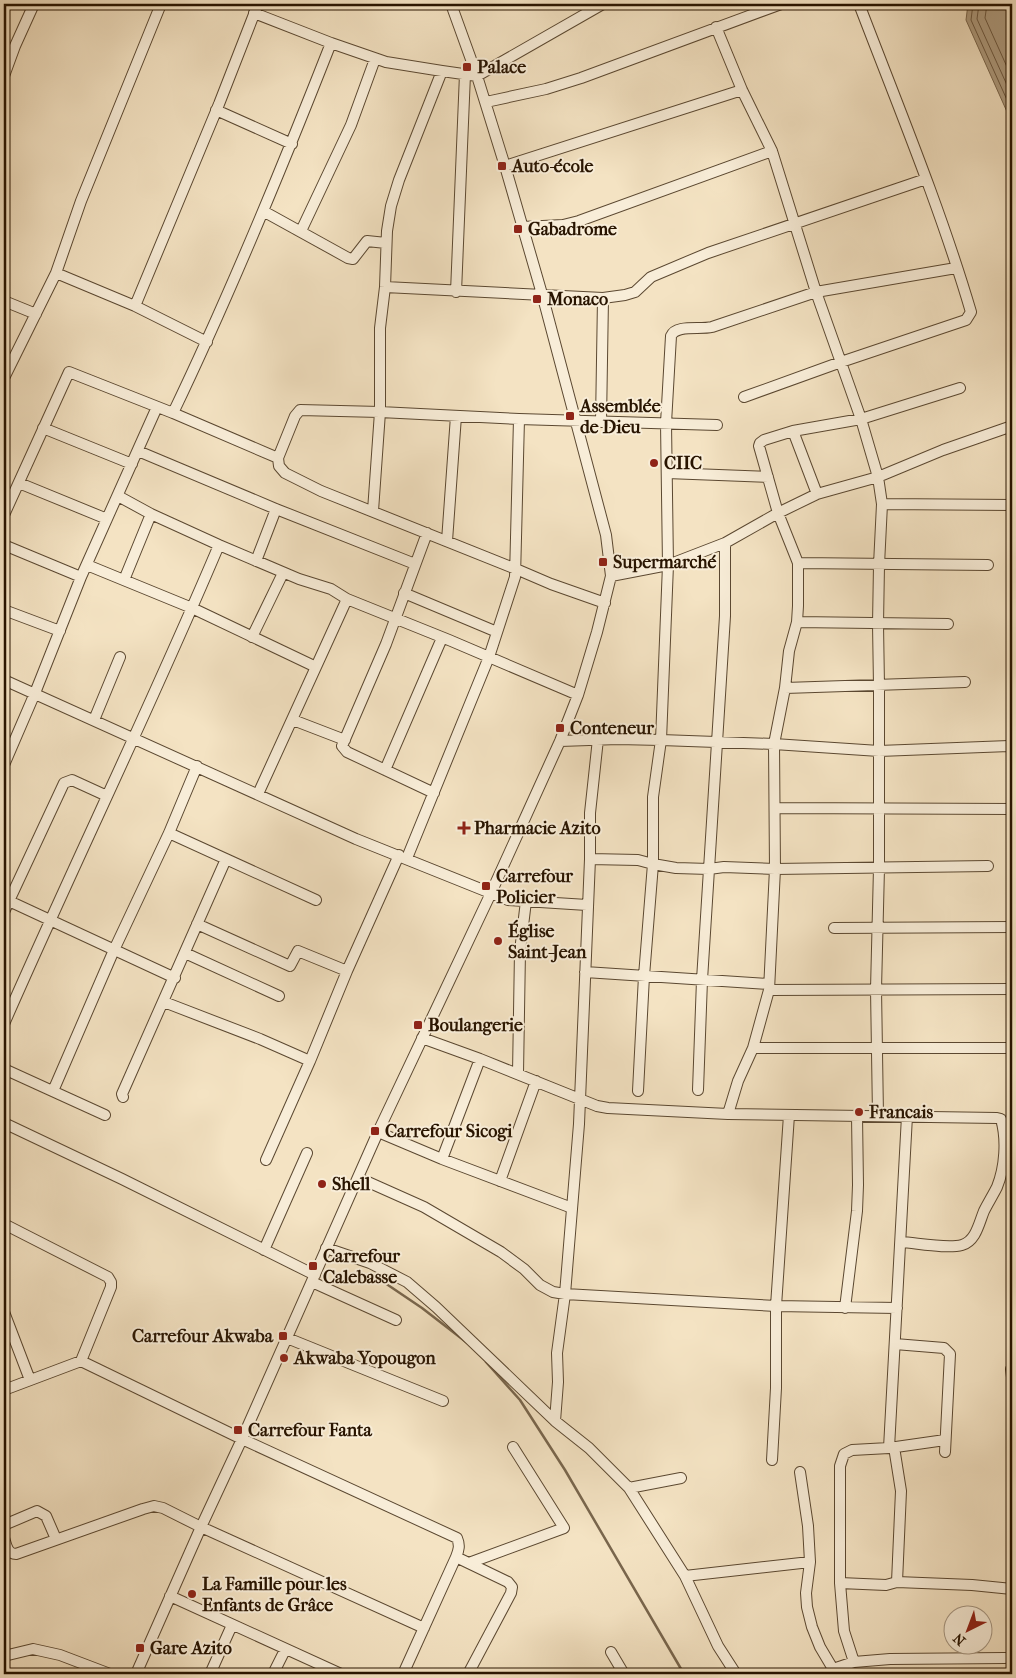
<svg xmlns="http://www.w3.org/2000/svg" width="1016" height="1678" font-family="'IM FELL French Canon',serif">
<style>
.water{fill:#af9d81;stroke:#79664d}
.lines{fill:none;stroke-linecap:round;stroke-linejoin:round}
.shore{stroke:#6c5840;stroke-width:1}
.stream{stroke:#79664d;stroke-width:2.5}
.minor-casing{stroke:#5b4831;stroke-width:12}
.minor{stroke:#f8edd8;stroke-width:10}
.poi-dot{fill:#8f2418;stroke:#f8edd8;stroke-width:2}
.labels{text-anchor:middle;stroke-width:4;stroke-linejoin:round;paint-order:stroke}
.poi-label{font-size:18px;font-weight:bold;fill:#281400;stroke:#f8edd8;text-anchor:start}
</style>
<rect width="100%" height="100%" fill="#f4e3c3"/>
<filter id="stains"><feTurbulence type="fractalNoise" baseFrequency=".004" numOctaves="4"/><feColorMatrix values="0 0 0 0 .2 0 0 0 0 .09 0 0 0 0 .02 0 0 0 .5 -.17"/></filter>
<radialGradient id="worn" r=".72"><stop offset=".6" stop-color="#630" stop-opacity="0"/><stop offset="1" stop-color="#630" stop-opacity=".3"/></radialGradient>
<path class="water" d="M 968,4 L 1012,4 L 1012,123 L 966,20 Z"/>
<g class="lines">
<path class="shore" d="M 973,4 L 971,20 L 1012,111
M 979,4 L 977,19 L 1012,96
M 987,4 L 985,18 L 1012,78"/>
<path class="stream" d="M 382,1281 L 422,1308 L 466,1342
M 486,1362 L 520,1400 L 565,1470 L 684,1674"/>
<defs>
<path id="minor" d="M 716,27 L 742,90 L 772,151 L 816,292 L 861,419 L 878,477 L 882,504 L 879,565 L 878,624 L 879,686 L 879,868 L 876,989 L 878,1115
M 331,43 L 386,62 L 442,71 L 477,76 L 603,4
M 4,76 L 15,46 L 34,4
M 486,102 L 546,89 L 581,78 L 781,4
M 216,110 L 292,144
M 505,166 L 742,90
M 263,211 L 348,258 L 353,259 L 367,241 L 386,243
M 522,227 L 563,225 L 579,221 L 772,151
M 301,231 L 351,125 L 375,59
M 56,273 L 135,306 L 207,342
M 385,287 L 603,298 L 625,295 L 635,292 L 651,277 L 708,253 L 926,179
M 456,292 L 465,74
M 4,301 L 36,314
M 135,306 L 219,104 L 258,4
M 4,378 L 56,273 L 81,201 L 161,4
M 744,397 L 841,362 L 966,320 L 971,312 C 940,207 898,106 859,4
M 173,413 C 231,292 282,168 331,43 L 254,13
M 601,422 L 603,298
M 43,428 L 132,464
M 793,431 L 817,494
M 138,451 L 276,509 L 415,564
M 667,473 L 768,477
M 19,483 L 107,519
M 118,496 L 151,514 L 219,545 L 299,579 L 331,589 L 347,599 L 449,640 L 578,695
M 882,504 L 1012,505
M 373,511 L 380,412 L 380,328 L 385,287 L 387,231 L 391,206 L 399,180 L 442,71
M 4,515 L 69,372 L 173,413 L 278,458
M 427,533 L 386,644 L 342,746 L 347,752 L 434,793
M 447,541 L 456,416
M 4,545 L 81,577
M 256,561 L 276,509
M 798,563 L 988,565
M 87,565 L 192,608 L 316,667
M 611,576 L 668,565 L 725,543 L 778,513 L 817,494 L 878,477 L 943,450 L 1012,426
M 124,580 L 151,514
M 404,593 L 497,632
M 605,603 L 551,584 L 516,569 L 321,491 L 285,473 L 279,466 L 278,458 L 295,416 L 300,410 L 380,412 L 519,419 L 717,425
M 4,610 L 60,631
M 797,622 L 948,624
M 252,637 L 283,573
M 4,680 L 356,839 L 508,900 L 587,905
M 785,688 L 965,682
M 94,720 L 120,657
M 293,720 L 345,740
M 560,741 L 618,739 L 661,740 L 774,744 L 879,751 L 1009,746 L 1012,747
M 4,765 L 35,693 L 81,577 L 157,407
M 385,770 L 442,638
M 258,794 L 347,599
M 775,808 L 1012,809
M 169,833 L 316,900
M 407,858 L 489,657 L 515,577 L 519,419
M 590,859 L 638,860 L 653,864 L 676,868 L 709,869 L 724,867 L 775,869 L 988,866
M 9,901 L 64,783 L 72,780 L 107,796
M 4,912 L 9,901 L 175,978
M 197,924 L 290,966 L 298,951 L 347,971
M 834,928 L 1012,927
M 185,953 L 279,996
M 585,972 L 769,984
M 769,990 L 1012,989
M 164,1002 L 260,1039 L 310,1061
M 4,1024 C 74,864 151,706 219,545
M 422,1038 L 480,1059 L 597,1106 L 608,1108 L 728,1114 L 738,1081 L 753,1048 L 769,990 L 775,869 L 774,744 L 785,688 L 789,651 L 797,622 L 798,606 L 798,563 L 778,513 L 759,446 L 760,443 L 764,440 L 793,431 L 861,419 L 960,388
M 753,1048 L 1010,1048
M 4,1069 L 105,1115
M 518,1074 L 520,951 L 526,901
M 698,1090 L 702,980 L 725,616 L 725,543
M 53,1091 L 114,950 L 169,833 L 197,766
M 638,1091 L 644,976 L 653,864 L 653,797 L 661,740 L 668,565 L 666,423 L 671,336 C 676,324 700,330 712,327 L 816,292 L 956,268
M 123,1097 L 122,1094 L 226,859
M 728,1114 L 997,1118 L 1001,1119 C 1007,1140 1005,1167 997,1187 C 993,1195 988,1203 984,1211 C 979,1223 976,1241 962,1245 C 947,1249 917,1243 901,1242
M 4,1123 L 122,1179 L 315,1275
M 378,1132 L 442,1159 L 572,1208
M 442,1159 L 480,1059
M 266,1160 L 310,1061 L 347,971 L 399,855
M 359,1178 L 424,1207 L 501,1252 L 524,1269 L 540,1285 L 553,1292 L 565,1294 L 776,1306 L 789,1115
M 500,1181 L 536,1081
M 4,1224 L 108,1277 L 111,1282 L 111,1287 L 81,1361
M 326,1248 L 370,1263 L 407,1282 L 436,1307 L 555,1421 L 589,1448 L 629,1488 L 685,1576 L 718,1646 L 736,1674
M 264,1250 L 307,1153
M 312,1282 L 396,1320
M 845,1308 L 857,1211 L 858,1185 L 857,1116
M 4,1312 L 30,1380
M 287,1338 L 443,1401
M 895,1344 L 944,1348 L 950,1354 L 945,1452
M 1011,1369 L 1012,1377
M 4,1390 L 81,1361 L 242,1439 L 457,1538 C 460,1545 459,1550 456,1557 L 403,1674
M 555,1421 L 558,1382 L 557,1353 L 565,1294 L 579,1124 L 590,859 L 590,813 L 598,739
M 889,1448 L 907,1116
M 772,1460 L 776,1388 L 776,1306 L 897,1308
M 800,1472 L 808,1526 L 810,1562 L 806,1593 L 807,1607 L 812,1627 L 820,1647 L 836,1674
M 629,1488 L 681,1478
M 4,1525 L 37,1511 L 46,1516 L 56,1539
M 4,1538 C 6,1544 7,1554 16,1554 L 143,1509 L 154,1506 L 163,1508 L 201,1527 L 424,1628
M 456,1557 L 508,1582 L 512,1587 L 511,1593 L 468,1674
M 469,1563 L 564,1528 L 513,1447
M 685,1576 L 810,1562
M 897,1582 L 972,1585 L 1012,1589
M 840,1583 L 886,1585 L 897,1582 L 901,1491 L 894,1447
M 170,1596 L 341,1674
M 611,1652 L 624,1674
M 4,1656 L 33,1649 L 60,1655 L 110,1674
M 854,1662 L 844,1631 L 840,1583 L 840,1466 L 844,1454 L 852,1450 L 889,1448 L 945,1440
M 833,1669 L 854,1662 L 890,1659 L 1005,1658
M 136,1674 L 201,1527 L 242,1439 L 378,1132 L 491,893 L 560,741 L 578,695 L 597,632 L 611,576 L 606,535 L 542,294 L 505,166 L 477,76 L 451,4
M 210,1674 L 232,1625
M 273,1674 L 285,1650"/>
</defs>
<use href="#minor" class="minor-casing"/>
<use href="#minor" class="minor"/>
</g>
<g class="poi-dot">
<rect x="462" y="62" width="10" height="10" rx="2.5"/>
<rect x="497" y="161" width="10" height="10" rx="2.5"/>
<rect x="513" y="224" width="10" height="10" rx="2.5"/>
<rect x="532" y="294" width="10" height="10" rx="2.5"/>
<rect x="565" y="411" width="10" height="10" rx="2.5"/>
<circle cx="654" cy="463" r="5"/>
<rect x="598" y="557" width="10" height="10" rx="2.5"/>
<rect x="555" y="723" width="10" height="10" rx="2.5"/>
<path d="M461.5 820.5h5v5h5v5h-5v5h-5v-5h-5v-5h5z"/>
<rect x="481" y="881" width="10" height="10" rx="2.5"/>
<circle cx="498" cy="941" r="5"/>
<rect x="413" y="1020" width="10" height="10" rx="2.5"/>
<circle cx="859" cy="1112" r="5"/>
<rect x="370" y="1126" width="10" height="10" rx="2.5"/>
<circle cx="322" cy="1184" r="5"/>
<rect x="308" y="1261" width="10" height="10" rx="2.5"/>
<rect x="278" y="1331" width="10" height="10" rx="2.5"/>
<circle cx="284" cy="1358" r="5"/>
<rect x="233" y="1425" width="10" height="10" rx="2.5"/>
<circle cx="192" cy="1594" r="5"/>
<rect x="135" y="1643" width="10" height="10" rx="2.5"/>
</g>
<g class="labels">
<g class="poi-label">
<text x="477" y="73">Palace</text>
<text x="512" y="172">Auto-école</text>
<text x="528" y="235">Gabadrome</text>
<text x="547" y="305">Monaco</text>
<text x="580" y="412">Assemblée<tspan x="580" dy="21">de Dieu</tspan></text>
<text x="664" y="469">CIIC</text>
<text x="613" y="568">Supermarché</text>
<text x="570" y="734">Conteneur</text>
<text x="474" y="834">Pharmacie Azito</text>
<text x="496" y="882">Carrefour<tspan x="496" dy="21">Policier</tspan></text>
<text x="508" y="937">Église<tspan x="508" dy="21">Saint-Jean</tspan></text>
<text x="428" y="1031">Boulangerie</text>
<text x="869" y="1118">Francais</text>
<text x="385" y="1137">Carrefour Sicogi</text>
<text x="332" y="1190">Shell</text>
<text x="323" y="1262">Carrefour<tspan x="323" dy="21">Calebasse</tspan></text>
<text x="273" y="1342" text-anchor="end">Carrefour Akwaba</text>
<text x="294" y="1364">Akwaba Yopougon</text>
<text x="248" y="1436">Carrefour Fanta</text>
<text x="202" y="1590">La Famille pour les<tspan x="202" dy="21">Enfants de Grâce</tspan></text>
<text x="150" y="1654">Gare Azito</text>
</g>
</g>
<rect width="1016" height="1678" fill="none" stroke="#f4e3c3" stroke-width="20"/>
<rect x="5" y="5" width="1006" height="1668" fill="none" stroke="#281400" stroke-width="2.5"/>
<rect x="10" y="10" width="996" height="1658" fill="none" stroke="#281400"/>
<g transform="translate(968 1630) rotate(222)"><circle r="24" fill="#f8edd8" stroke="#a59682"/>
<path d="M0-4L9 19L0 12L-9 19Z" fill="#8f2418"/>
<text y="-8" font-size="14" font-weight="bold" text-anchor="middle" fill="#281400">N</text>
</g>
<rect width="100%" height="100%" filter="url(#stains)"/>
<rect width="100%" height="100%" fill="url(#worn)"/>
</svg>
